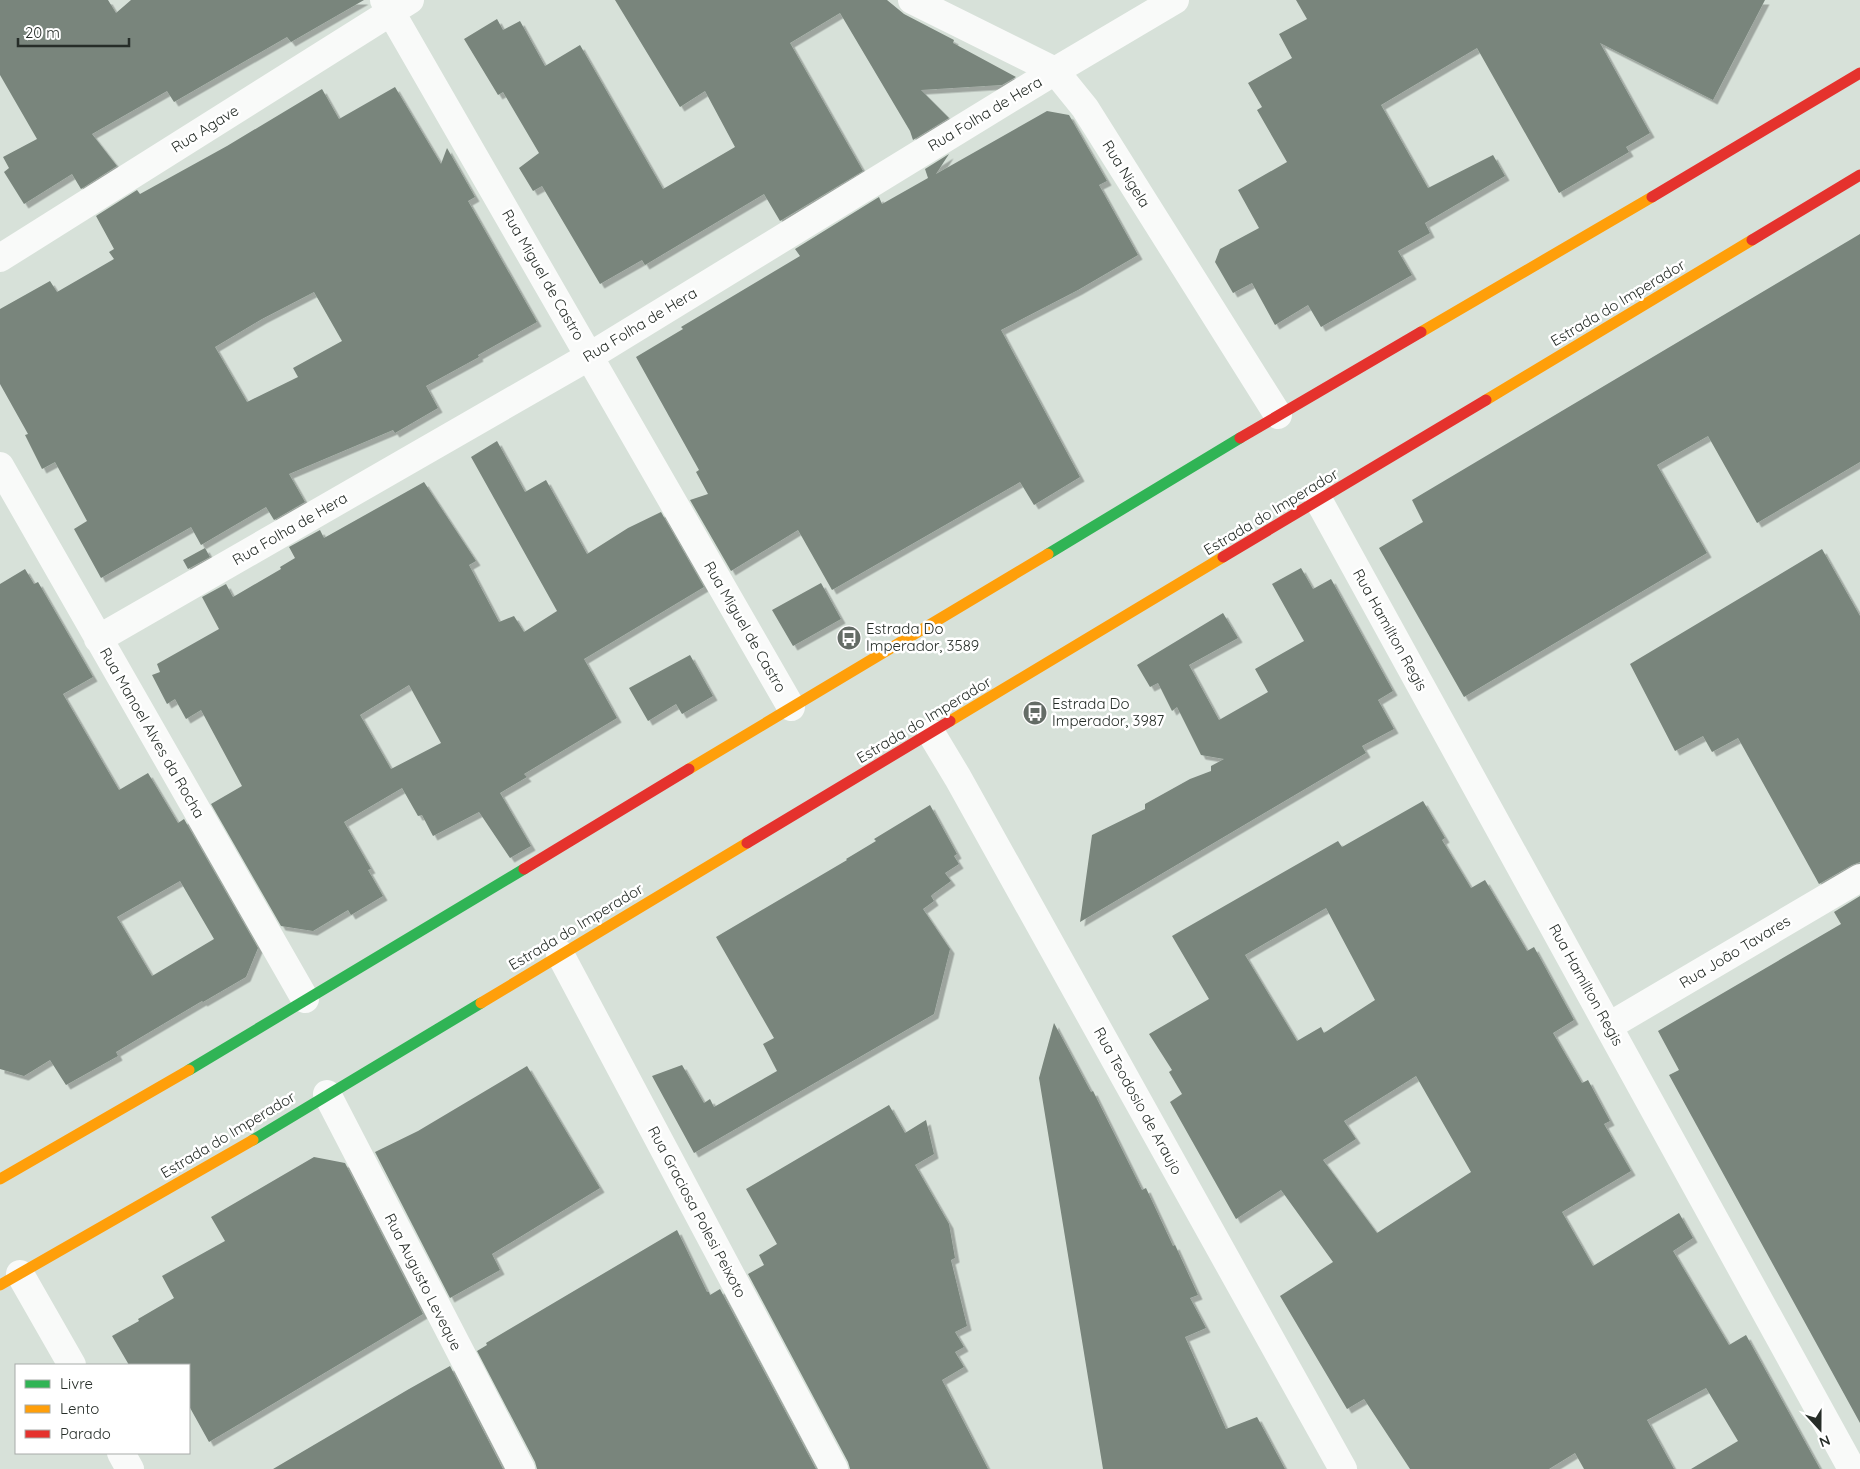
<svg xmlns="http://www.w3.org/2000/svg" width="1860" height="1469" font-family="Quicksand,sans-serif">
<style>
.building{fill:#79857c;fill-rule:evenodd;filter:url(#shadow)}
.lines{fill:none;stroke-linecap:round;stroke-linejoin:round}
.street{stroke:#f9faf9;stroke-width:28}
.fast{stroke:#30b455;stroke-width:11}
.slow{stroke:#ff9f0a;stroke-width:11}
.jam{stroke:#e5322d;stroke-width:11}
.labels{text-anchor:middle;stroke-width:5;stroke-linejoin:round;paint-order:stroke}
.street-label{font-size:15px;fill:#262d28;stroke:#fff}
.poi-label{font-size:15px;fill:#262d28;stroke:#fff;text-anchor:start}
</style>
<defs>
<filter id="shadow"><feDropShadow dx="4.5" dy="4.5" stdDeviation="0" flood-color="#0004"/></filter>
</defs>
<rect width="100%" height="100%" fill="#d7e1d9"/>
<path class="building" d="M 0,0 L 108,0 L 116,13 L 131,0 L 364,0 L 291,42 L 287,37 L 174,102 L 167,91 L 92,134 L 117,166 L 81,189 L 72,174 L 24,204 L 4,172 L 9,168 L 3,157 L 37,139 L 0,75 Z
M 615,0 L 887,0 L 904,14 L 954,40 L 953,43 L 1016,77 L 1002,85 L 921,90 L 949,118 L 913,140 L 910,131 L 840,13 L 790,43 L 863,171 L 780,221 L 764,194 L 645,265 L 642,260 L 600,284 L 542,186 L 533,191 L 519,168 L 539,153 L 503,92 L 498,95 L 464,39 L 497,19 L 503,30 L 520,21 L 545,66 L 580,45 L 663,189 L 735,147 L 705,91 L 680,107 Z
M 1296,0 L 1765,0 L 1713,100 L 1600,43 L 1650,133 L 1626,147 L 1629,152 L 1559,193 L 1477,48 L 1381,105 L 1428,188 L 1493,155 L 1505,176 L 1425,223 L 1430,233 L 1398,251 L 1412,275 L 1321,327 L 1308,305 L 1275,325 L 1252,283 L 1233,293 L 1215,262 L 1220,249 L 1259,228 L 1238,190 L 1287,162 L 1257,110 L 1262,107 L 1248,83 L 1292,58 L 1279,34 L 1307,19 Z
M 395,87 L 441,164 L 447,148 L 475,197 L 468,201 L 537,322 L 478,355 L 479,357 L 426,386 L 438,408 L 395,433 L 393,430 L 289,474 L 305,502 L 274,520 L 266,507 L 201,545 L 191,527 L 101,578 L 74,529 L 87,521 L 55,462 L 42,469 L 25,435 L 28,434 L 0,384 L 0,309 L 50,281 L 57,292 L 114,259 L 109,252 L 114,249 L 96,216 L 137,190 L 140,194 L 227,146 L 322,89 L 339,119 ZM 314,292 L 342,341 L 293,368 L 298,377 L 247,402 L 215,347 L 262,319 Z
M 1047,111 L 1069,115 L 1107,181 L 1099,185 L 1138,255 L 1078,290 L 1001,330 L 1080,477 L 1034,505 L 1020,482 L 832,590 L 798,530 L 731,571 L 690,500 L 708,494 L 696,472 L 699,470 L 636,357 L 683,329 L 681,327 L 800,256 L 795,249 L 879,197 L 882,204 L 928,178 L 925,169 L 949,154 L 936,174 Z
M 1860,234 L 1860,462 L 1757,523 L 1708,436 L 1657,465 L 1707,553 L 1464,697 L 1379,548 L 1423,522 L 1412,500 Z
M 497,441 L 525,492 L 546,480 L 587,554 L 628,528 L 661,512 L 704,587 L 584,659 L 617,718 L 524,774 L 527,777 L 500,793 L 531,846 L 510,858 L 479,812 L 433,836 L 422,815 L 418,816 L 402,788 L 344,822 L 371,869 L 368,870 L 383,896 L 351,915 L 348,910 L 313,931 L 281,926 L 211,804 L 242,786 L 201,710 L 186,719 L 175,699 L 167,704 L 152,675 L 160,672 L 157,664 L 219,629 L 202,597 L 226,584 L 233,597 L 281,569 L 280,567 L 295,558 L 289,547 L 320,530 L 324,538 L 424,482 L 476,561 L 469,565 L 499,622 L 514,616 L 524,632 L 557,611 L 471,457 ZM 409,685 L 441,743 L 391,769 L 360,715 Z
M 205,548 L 210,557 L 188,569 L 183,560 Z
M 1822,549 L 1860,616 L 1860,862 L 1852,865 L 1819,884 L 1738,738 L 1712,752 L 1703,736 L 1675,751 L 1630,664 Z
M 1301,568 L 1313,589 L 1331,579 L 1393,691 L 1378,700 L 1394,729 L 1362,746 L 1366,753 L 1080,922 L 1092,835 L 1145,809 L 1145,804 L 1190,779 L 1211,771 L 1211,766 L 1224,759 L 1201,755 L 1177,707 L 1172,711 L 1158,683 L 1150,687 L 1137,665 L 1223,613 L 1238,638 L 1189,665 L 1219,720 L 1268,692 L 1255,669 L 1304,641 L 1272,584 Z
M 25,569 L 34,584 L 38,582 L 93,677 L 63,694 L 119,790 L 148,773 L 178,823 L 184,819 L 258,948 L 246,977 L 203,1002 L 202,1001 L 116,1052 L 118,1056 L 66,1085 L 50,1060 L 24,1076 L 0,1069 L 0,584 ZM 180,881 L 214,939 L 152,976 L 117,917 Z
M 821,583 L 841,619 L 793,646 L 772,610 Z
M 690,655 L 713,696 L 682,714 L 676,704 L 648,721 L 629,688 Z
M 1423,801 L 1445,838 L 1442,840 L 1471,888 L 1485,880 L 1527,951 L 1534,947 L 1574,1020 L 1553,1033 L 1582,1083 L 1588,1080 L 1610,1121 L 1604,1124 L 1631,1171 L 1562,1212 L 1593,1266 L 1679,1213 L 1693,1238 L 1673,1251 L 1729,1345 L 1746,1335 L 1820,1469 L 1691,1469 L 1738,1441 L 1706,1388 L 1647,1420 L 1674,1469 L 1584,1469 L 1575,1453 L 1549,1469 L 1410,1469 L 1364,1399 L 1347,1409 L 1280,1296 L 1333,1262 L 1281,1190 L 1236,1219 L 1170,1102 L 1182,1094 L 1169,1072 L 1172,1070 L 1149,1034 L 1209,999 L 1172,936 L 1338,841 L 1342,847 ZM 1326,908 L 1375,1000 L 1324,1033 L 1321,1027 L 1297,1041 L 1245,955 ZM 1416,1076 L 1471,1172 L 1377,1233 L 1323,1160 L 1356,1139 L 1344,1121 Z
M 930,805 L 957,854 L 954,856 L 959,864 L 945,873 L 951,881 L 933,894 L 931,896 L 934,901 L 923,909 L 950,949 L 934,1014 L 694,1153 L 652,1076 L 682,1065 L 704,1103 L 710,1099 L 714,1107 L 777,1071 L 763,1044 L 774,1038 L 716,937 L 847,860 L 846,859 L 876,841 L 874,839 Z
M 1860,896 L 1860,1423 L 1669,1075 L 1679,1070 L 1658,1031 L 1841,924 L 1834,912 Z
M 1054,1023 L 1091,1092 L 1093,1091 L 1142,1190 L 1146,1188 L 1173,1246 L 1175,1245 L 1198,1295 L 1190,1298 L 1206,1328 L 1185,1337 L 1226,1429 L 1257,1417 L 1285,1469 L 1103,1469 L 1039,1078 Z
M 527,1066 L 600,1188 L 492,1254 L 500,1270 L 450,1298 L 375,1152 L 418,1131 Z
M 889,1105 L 905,1133 L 926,1120 L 934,1154 L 915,1165 L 949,1224 L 955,1258 L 951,1260 L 967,1326 L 955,1332 L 964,1347 L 955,1352 L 964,1367 L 942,1380 L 988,1469 L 850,1469 L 848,1462 L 748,1274 L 764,1265 L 759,1255 L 777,1244 L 746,1189 Z
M 314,1157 L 345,1163 L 423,1314 L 209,1442 L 189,1406 L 189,1365 L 129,1365 L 112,1336 L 139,1321 L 138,1319 L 174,1298 L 162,1276 L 225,1241 L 211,1217 Z
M 677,1230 L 707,1292 L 709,1292 L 710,1295 L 720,1289 L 816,1469 L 537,1469 L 535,1462 L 477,1351 L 487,1345 L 486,1343 Z
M 450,1366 L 503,1469 L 273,1469 L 409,1389 Z"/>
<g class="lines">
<path class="street" d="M 384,0 L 791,707
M 912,0 L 1055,71 L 1085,108 L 1278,415
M 0,258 L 410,0
M 0,466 L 305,999
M 1319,501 L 1852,1469
M 98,639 L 590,356 L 1055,71 L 1175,0
M 931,733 L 958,778 L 1343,1469
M 560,954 L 834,1469
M 1609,1026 L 1860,878
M 327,1094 L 521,1469
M 20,1274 L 72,1365
M 121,1453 L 130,1469"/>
<path class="fast" d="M 1048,554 L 1240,438
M 189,1070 L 524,869
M 253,1140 L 481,1003"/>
<path class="slow" d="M 1421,332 L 1652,197
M 1486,400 L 1752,240
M 950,721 L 1223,557
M 689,769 L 1048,554
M 481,1003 L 747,843
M 0,1179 L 189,1070
M 0,1285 L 253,1140"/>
<path class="jam" d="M 1652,197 L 1860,73
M 1752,240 L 1860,175
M 1240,438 L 1421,332
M 1223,557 L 1486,400
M 747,843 L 950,721
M 524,869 L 689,769"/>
</g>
<defs>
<symbol id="bus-disc" viewBox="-11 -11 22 22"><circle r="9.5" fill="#646c66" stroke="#fff"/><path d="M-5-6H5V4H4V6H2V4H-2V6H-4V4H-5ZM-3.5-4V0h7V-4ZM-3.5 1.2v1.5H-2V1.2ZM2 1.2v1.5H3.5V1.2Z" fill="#fff"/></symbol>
</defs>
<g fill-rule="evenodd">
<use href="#bus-disc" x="835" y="624" width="28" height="28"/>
<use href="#bus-disc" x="1021" y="699" width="28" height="28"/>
</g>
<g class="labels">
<g class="street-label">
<text transform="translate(985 114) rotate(-31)" y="5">Rua Folha de Hera</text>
<text transform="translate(205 129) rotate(-32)" y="5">Rua Agave</text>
<text transform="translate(1126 174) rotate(58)" y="5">Rua Nigela</text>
<text transform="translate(543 275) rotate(60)" y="5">Rua Miguel de Castro</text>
<text transform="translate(1618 303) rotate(-31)" y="5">Estrada do Imperador</text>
<text transform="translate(640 325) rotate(-31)" y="5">Rua Folha de Hera</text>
<text transform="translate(1271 512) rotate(-31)" y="5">Estrada do Imperador</text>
<text transform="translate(290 529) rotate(-30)" y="5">Rua Folha de Hera</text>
<text transform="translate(745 627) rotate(60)" y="5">Rua Miguel de Castro</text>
<text transform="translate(1390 630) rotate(61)" y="5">Rua Hamilton Regis</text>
<text transform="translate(924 720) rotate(-31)" y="5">Estrada do Imperador</text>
<text transform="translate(152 733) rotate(60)" y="5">Rua Manoel Alves da Rocha</text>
<text transform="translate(576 927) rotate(-31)" y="5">Estrada do Imperador</text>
<text transform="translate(1735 952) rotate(-31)" y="5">Rua João Tavares</text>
<text transform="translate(1586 985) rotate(61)" y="5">Rua Hamilton Regis</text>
<text transform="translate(1138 1101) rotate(61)" y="5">Rua Teodosio de Araujo</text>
<text transform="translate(228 1135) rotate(-31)" y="5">Estrada do Imperador</text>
<text transform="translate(697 1212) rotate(62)" y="5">Rua Graciosa Polesi Peixoto</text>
<text transform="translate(423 1282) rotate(63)" y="5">Rua Augusto Leveque</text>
</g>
<g class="poi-label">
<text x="866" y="634">Estrada Do<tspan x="866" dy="17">Imperador, 3589</tspan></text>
<text x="1052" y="709">Estrada Do<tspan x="1052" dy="17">Imperador, 3987</tspan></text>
</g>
</g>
<rect x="15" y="1364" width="175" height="90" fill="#ffffff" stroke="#a8aba9"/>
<rect x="25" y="1380" width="25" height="8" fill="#30b455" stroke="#a8aba9"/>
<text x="60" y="1389" font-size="15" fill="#262d28">Livre</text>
<rect x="25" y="1405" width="25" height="8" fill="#ff9f0a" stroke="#a8aba9"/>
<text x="60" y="1414" font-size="15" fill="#262d28">Lento</text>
<rect x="25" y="1430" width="25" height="8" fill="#e5322d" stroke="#a8aba9"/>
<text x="60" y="1439" font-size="15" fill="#262d28">Parado</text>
<g transform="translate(1820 1429) rotate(159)" stroke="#ffffff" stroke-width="4" paint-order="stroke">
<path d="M0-4L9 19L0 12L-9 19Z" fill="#262d28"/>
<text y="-8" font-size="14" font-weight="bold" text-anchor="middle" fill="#262d28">N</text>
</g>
<path d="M18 38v8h111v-8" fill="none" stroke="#262d28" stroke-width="2.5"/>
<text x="25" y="38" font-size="15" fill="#262d28" stroke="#ffffff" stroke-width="4" paint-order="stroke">20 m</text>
</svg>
